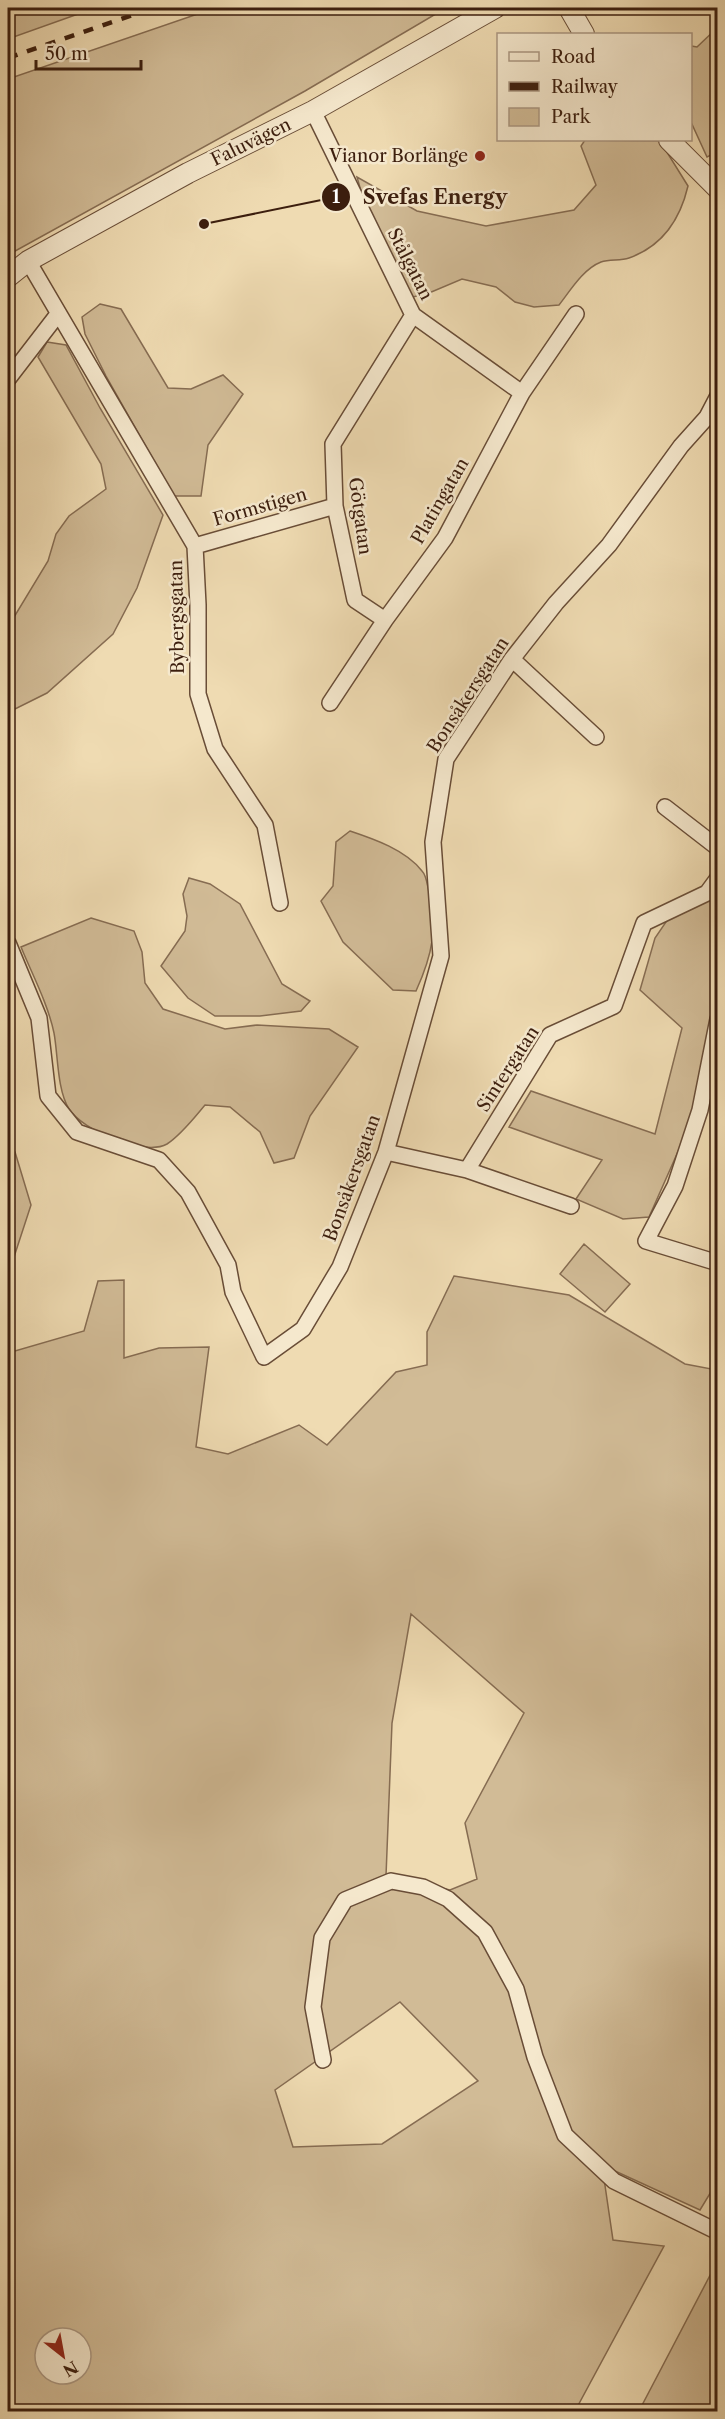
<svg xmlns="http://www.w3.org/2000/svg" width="725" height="2419" font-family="'Libre Caslon Text',serif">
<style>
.green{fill:#d1bb96;stroke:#866c52;stroke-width:1.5;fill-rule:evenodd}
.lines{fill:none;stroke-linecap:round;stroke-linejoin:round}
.minor-casing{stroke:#694d37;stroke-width:18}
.tertiary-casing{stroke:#694d37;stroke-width:22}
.minor{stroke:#f5e8cd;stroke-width:15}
.tertiary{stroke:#f5e8cd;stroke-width:20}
.rail{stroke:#3c1e0e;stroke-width:4.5;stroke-dasharray:10 10;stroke-linecap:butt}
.poi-dot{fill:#8f2418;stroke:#f5e8cd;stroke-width:2}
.labels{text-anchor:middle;stroke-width:5;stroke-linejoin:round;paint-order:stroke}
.street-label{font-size:18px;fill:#3c1e0e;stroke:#f5e8cd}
.poi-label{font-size:18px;fill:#3c1e0e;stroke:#f5e8cd;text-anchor:end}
.leader{fill:none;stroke:#3c1e0e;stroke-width:2}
.callout-dot{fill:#3c1e0e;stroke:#f5e8cd;stroke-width:2}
.mark-label{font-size:18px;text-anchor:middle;font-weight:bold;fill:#fff}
.callout-label{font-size:20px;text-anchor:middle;font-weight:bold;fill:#3c1e0e;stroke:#f5e8cd;stroke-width:5;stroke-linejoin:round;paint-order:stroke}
</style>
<rect width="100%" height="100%" fill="#efdbb2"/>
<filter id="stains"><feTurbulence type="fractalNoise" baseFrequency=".00333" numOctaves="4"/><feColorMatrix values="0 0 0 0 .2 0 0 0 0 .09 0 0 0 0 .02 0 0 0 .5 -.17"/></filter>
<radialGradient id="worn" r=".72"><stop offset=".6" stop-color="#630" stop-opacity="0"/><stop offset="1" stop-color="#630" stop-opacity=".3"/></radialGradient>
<path class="green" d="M 8,8 L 95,8 L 8,39 Z
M 215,8 L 446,8 L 305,91 L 8,255 L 8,79 Z
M 717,28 L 717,152 L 707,157 L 691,122 L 691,46 L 697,47 Z
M 585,140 L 660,141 L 688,186 C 680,220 663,246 629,258 C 620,261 610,259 601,262 C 583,269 570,291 559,305 L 534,307 L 515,302 L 496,287 L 462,279 L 429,293 L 413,297 C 389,261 367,219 357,177 L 417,211 L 486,226 L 574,210 L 596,185 L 581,146 Z
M 100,304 L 121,309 L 168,388 L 191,389 L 223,375 L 243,394 L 208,445 L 201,496 L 174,496 L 106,376 L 85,334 L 82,317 Z
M 47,342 L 66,345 L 100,408 L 163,515 L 137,588 L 113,634 L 47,693 L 15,709 L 8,696 L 8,627 L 48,561 L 56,534 L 69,516 L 106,489 L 101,464 L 38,357 Z
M 350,831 C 374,839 406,850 422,871 C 426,875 427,883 428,888 C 439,926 432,956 416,991 L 393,990 L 343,942 L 321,901 L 333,886 L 336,842 Z
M 189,878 L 210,884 L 240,904 L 282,984 L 310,1001 L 301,1011 L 260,1016 L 215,1016 L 188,998 L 161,966 L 185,931 L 187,916 L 183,894 Z
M 717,895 L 717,967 L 712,1019 L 696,1111 L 649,1217 L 623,1219 L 576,1199 L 602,1160 L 509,1127 L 531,1091 L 655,1134 L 682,1028 L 640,990 L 655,938 L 670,916 Z
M 91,918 L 134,931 L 142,952 L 145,983 L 163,1009 L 225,1029 L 257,1025 L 329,1029 L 358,1047 L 310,1116 L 294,1158 L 274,1163 L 260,1132 L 230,1107 L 205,1105 C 194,1118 181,1135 167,1144 C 144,1157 82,1130 69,1109 C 57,1090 58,1054 54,1033 C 48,1004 32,974 21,947 Z
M 15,1152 L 31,1205 L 14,1257 L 8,1257 L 8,1153 Z
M 584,1244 L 630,1284 L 605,1312 L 560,1274 Z
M 454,1276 L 569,1295 L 685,1364 L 717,1370 L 717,2182 L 700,2210 L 602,2165 L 613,2240 L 664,2246 L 575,2411 L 8,2411 L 8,1349 L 15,1351 L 84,1331 L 98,1281 L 124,1280 L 124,1358 L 159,1348 L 209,1347 L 196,1447 L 228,1454 L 299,1425 L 327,1445 L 396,1372 L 427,1365 L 427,1332 ZM 411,1614 L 524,1713 L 465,1823 L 477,1879 L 450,1890 L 386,1876 L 392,1723 ZM 400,2002 L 478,2081 L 382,2144 L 293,2147 L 275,2090 ZM 45,2338 L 81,2338 L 81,2374 L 45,2374 Z
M 717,2262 L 717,2411 L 639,2411 Z"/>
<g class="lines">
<defs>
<path id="minor" d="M 313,111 L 413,315 L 522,393
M 28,261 L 195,546 L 198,605 L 198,694 L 215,749 L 265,825 L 280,903
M 8,379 L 58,314
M 195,546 L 335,506
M 385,620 L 355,600 L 335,506 L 333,444 L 413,315
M 512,659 L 596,737
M 330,703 L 385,620 L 445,538 L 522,393 L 576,314
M 665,807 L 718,848
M 8,943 L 39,1018 L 48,1096 L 77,1132 L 159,1160 L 188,1192 L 228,1265 L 233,1292 L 264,1357 L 303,1329 L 340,1267 L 386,1152 L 441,956 L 433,842 L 446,759 L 512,659 L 556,603 L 609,545 L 681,446 L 707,417 L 718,396
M 718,1019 L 700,1110 L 675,1186 L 646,1241 L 718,1263
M 386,1152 L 467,1170 L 550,1035 L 614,1006 L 644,923 L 707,893 L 718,878
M 467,1170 L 571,1206
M 323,2060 L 313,2007 L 322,1938 L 345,1900 L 391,1881 L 423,1887 L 448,1899 L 485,1932 L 516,1989 L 535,2057 L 565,2135 L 614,2181 L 718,2232"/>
<path id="tertiary" d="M 569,8 L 584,34
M 669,140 L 718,189
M 8,277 L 28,261 L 188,173 L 313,111 L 495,8"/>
</defs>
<use href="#minor" class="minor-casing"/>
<use href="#tertiary" class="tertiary-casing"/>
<use href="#minor" class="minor"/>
<use href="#tertiary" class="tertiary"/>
<path class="rail" d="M 8,58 L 153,8"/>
</g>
<circle class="poi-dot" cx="480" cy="156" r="6"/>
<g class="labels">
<g class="street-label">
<text transform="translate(251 142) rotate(-26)" y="6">Faluvägen</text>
<text transform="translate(410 264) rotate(63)" y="6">Stålgatan</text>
<text transform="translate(440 501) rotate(-60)" y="6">Platingatan</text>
<text transform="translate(260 507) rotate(-16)" y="6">Formstigen</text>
<text transform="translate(360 516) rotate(82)" y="6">Götgatan</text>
<text transform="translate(177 617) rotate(-91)" y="6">Bybergsgatan</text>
<text transform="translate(468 695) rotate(-57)" y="6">Bonsåkersgatan</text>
<text transform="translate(508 1069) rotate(-57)" y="6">Sintergatan</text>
<text transform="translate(352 1178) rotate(-70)" y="6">Bonsåkersgatan</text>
</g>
<g class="poi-label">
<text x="468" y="162">Vianor Borlänge</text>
</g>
</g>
<path class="leader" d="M204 224L336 197"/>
<g class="callout-dot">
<circle cx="204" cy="224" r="6"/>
<circle cx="336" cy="197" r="15"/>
</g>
<g class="mark-label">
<text x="336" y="203">1</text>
</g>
<g class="callout-label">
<text x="435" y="204">Svefas Energy</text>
</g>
<rect width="725" height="2419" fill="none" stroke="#efdbb2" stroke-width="30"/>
<rect x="9" y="9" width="707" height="2401" fill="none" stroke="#3c1e0e" stroke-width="3"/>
<rect x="15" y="15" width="695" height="2389" fill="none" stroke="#3c1e0e" stroke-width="1.5"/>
<rect x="497" y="33" width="195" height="108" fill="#f5e8cd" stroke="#ab9781" stroke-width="1.5"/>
<rect x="509" y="52" width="30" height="9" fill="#f5e8cd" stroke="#ab9781" stroke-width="1.5"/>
<text x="551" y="63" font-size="18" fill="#3c1e0e">Road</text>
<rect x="509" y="82" width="30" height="9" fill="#3c1e0e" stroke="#ab9781" stroke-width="1.5"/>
<text x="551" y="93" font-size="18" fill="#3c1e0e">Railway</text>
<rect x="509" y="108" width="30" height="18" fill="#d1bb96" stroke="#ab9781" stroke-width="1.5"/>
<text x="551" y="123" font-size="18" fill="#3c1e0e">Park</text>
<g transform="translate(63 2356) rotate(149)"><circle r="28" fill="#f5e8cd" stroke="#ab9781" stroke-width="1.5"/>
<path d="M0-4.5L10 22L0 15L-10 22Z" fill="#8f2418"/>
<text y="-9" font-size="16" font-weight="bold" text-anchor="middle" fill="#3c1e0e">N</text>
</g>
<path d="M36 60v9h105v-9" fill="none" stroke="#3c1e0e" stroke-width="3"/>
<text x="45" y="60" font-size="18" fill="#3c1e0e" stroke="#f5e8cd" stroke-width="4.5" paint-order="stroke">50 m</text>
<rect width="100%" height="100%" filter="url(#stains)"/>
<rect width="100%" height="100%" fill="url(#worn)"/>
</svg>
